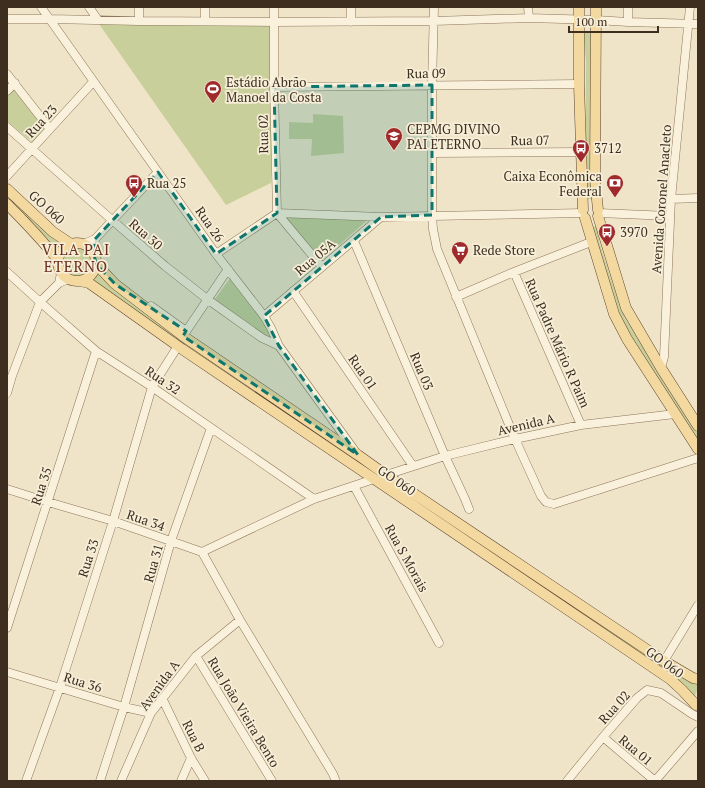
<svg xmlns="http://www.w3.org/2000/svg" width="705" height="788" font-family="'PT Serif',serif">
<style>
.green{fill:#c9cf9b}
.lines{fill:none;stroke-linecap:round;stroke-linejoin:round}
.minor-casing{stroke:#8d765c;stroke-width:9}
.major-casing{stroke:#5b4430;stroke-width:11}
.minor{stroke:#faf1dc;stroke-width:8}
.major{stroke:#f3d9a0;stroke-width:10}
.marked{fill:#0f766e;fill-opacity:0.2;stroke:#0f766e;stroke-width:3;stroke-dasharray:8 5;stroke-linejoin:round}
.labels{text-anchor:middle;stroke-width:3.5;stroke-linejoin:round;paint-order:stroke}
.street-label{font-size:13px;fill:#3d2e20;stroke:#f7eed8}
.poi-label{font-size:13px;fill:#3d2e20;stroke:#f7eed8;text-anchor:start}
.quarter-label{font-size:15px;letter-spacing:1px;fill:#6b2e1e;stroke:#f7eed8}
</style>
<rect width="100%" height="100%" fill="#f0e4c8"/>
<path class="green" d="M 99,24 L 271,26 L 271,183 L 226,205 Z
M 583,32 L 588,33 L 595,34 L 594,200 L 589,199 L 585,200 L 586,61 Z
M 13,88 L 46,128 L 33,143 L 7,121 L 7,95 Z
M 313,114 L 343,116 L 344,153 L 311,156 L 312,139 L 289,139 L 289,122 L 313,123 Z
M 7,194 L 64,243 L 55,254 L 53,246 L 50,241 L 7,199 Z
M 371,217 L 321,261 L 286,218 Z
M 587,225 L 593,227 L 599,225 L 599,241 L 612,282 L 625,318 L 698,430 L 698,443 L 617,314 Z
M60 261a16 16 0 1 1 32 0a16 16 0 1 1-32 0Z
M 97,272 L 100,274 L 108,284 L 116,291 L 594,618 L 685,680 L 698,685 C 698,689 696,692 695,697 L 685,686 L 678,681 L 146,320 L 107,290 L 101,286 L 91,281 Z
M 231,277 L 264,320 L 274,340 L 251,327 L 215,299 Z"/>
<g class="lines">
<defs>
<path id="minor" d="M 41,7 L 216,254 L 264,316 L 271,328 L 279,346 L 355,451
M 89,7 L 98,20
M 205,7 L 205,21
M 274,7 L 274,87 L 277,213
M 434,7 L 432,85 L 432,215 L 433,229 L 437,249 L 515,439 L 541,496 L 546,502 L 554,504 L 698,458
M 528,7 L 529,18
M 7,19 L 50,19 L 139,21 L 274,22 L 434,21 L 529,18 L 596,20 L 628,22 L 698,24
M 139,21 L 139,7
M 351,22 L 351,7
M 628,22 L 628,7
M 7,74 L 50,129
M 274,87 L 579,84
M 7,91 L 15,83
M 7,127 L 112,220 L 165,266 L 207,299 L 262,338 L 279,346
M 432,153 L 581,152
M 7,176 L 93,82
M 671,199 L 698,198
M 277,213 L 322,267
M 599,213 L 670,216
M 354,241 L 445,456 L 465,499 L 469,509
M 84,244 L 95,239 L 158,172
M 94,254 L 95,239
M 216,254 L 277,213 L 381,217 L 583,213
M 7,272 L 40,302 L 96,351 L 152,387 L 314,499
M 514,272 L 581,425
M 59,283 L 61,273
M 293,291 L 413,466
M 456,297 L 514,272 L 591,242
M 151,306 L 186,331
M 264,316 L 381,217
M 183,336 L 228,269
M 661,368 L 664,357 L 671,199 L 690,7
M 7,393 L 12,376 L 40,302 L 59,283 L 68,279
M 386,475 L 445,456 L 515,439 L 581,425 L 675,414
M 354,486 L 439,643
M 7,489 L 48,502 L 113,521 L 202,552 L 240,620 L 333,774 L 335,779 L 335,781
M 202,552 L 314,499 L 374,479
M 7,628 L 96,351
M 196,656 L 272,781
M 664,661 L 698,605
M 7,672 L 124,707 L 151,713
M 163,700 L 191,758 L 205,781
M 603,737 L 655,781
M 26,781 L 60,687 L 113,521 L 152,387 L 178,346
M 100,781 L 124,707 L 171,541 L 211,428
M 121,781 L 151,713 L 196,656 L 240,620
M 181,781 L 191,758
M 567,781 L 603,737 L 637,698 L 647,690 L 661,693 L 692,714 L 698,717
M 655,781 L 698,731"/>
<path id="major" d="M 579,7 L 579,84 L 583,210
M 596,7 L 595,179 L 598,210
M 7,189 L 53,232 L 71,244
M 7,204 C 25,222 42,240 58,260
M 598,216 L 626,308 L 661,368 L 698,426
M 585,218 L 614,314 L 627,339 L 698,449
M58 262a19 19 0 1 1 38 0a19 19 0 1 1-38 0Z
M 96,264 L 115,284 L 183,336 L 358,455 L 386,475 L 664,661 L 693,678 L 698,679
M 80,281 L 89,283 L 182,349 L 670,679 L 682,690 L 696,705"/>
</defs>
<use href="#minor" class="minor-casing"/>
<use href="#major" class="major-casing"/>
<use href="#minor" class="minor"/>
<use href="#major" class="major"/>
</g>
<path class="marked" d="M 432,85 L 432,215 L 381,217 L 264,316 L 279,346 L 358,455 L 183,336 L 186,331 L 115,284 L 96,264 L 94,254 L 95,239 L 158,172 L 216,254 L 277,213 L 274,87 Z"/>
<defs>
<symbol id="stadium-pin" viewBox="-11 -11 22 30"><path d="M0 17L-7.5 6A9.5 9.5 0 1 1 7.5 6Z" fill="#9e2a2b" stroke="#f7eed8"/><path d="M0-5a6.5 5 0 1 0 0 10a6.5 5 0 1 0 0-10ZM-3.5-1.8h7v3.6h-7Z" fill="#fff"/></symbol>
<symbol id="school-pin" viewBox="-11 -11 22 30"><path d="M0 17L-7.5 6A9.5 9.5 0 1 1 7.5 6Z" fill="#9e2a2b" stroke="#f7eed8"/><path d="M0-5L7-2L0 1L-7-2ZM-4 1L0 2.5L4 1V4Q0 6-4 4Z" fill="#fff"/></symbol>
<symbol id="bus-pin" viewBox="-11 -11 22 30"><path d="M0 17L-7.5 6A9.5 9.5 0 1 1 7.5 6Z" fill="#9e2a2b" stroke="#f7eed8"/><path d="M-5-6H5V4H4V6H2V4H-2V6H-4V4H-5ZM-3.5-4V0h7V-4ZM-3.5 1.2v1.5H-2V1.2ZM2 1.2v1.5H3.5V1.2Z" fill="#fff"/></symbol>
<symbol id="bank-pin" viewBox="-11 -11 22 30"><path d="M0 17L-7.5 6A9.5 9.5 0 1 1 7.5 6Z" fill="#9e2a2b" stroke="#f7eed8"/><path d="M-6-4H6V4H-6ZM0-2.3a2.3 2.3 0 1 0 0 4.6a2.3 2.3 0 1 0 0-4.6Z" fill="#fff"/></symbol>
<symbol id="supermarket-pin" viewBox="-11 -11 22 30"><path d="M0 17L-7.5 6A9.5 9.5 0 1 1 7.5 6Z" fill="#9e2a2b" stroke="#f7eed8"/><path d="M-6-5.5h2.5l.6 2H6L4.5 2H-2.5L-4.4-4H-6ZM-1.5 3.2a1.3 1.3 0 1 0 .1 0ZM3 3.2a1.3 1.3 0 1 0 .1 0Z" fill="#fff"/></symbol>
</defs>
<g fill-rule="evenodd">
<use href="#stadium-pin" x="203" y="79" width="20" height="27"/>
<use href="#school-pin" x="384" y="126" width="20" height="27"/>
<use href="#bus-pin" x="571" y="138" width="20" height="27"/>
<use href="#bus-pin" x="124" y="173" width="20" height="27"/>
<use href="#bank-pin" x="605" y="173" width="20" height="27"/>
<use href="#bus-pin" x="597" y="222" width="20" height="27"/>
<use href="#supermarket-pin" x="450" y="240" width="20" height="27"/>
</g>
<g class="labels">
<g class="street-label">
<text transform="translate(426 73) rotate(-1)" y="5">Rua 09</text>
<text transform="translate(41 121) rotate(-47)" y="5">Rua 23</text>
<text transform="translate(263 134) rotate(-91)" y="5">Rua 02</text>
<text transform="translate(530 140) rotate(-1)" y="5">Rua 07</text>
<text transform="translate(661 199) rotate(-86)" y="5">Avenida Coronel Anacleto</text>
<text transform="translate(47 207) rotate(42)" y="5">GO 060</text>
<text transform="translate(210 224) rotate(55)" y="5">Rua 26</text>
<text transform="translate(146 234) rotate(41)" y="5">Rua 30</text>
<text transform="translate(315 257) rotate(-40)" y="5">Rua 05A</text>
<text transform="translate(558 343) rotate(66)" y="5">Rua Padre Mário R Paim</text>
<text transform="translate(422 371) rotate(67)" y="5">Rua 03</text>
<text transform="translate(363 372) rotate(55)" y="5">Rua 01</text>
<text transform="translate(163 380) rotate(34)" y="5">Rua 32</text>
<text transform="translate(526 424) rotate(-13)" y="5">Avenida A</text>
<text transform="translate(397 480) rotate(34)" y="5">GO 060</text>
<text transform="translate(41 486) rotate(-72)" y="5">Rua 35</text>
<text transform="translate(146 520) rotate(19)" y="5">Rua 34</text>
<text transform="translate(88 558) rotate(-72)" y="5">Rua 33</text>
<text transform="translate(407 558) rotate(61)" y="5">Rua S Morais</text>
<text transform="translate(153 563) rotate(-74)" y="5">Rua 31</text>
<text transform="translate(665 662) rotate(36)" y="5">GO 060</text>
<text transform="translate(83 682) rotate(17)" y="5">Rua 36</text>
<text transform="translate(159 685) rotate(-54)" y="5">Avenida A</text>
<text transform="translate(614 707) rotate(-48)" y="5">Rua 02</text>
<text transform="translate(244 712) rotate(59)" y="5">Rua João Vieira Bento</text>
<text transform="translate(194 736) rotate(63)" y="5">Rua B</text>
<text transform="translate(636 750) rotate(40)" y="5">Rua 01</text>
</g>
<g class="poi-label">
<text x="226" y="87">Estádio Abrão<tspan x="226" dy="15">Manoel da Costa</tspan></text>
<text x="407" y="134">CEPMG DIVINO<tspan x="407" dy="15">PAI ETERNO</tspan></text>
<text x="594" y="153">3712</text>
<text x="602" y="181" text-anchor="end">Caixa Econômica<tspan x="602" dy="15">Federal</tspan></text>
<text x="147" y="188">Rua 25</text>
<text x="620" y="237">3970</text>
<text x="473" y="255">Rede Store</text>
</g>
<g class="quarter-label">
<text x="76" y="255">VILA PAI<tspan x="76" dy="17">ETERNO</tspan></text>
</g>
</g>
<rect width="705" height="788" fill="none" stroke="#3d2e20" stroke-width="16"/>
<path d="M569 26v6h89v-6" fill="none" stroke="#3d2e20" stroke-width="2"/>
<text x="575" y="26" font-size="12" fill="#3d2e20" stroke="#f7eed8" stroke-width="3" paint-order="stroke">100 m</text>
</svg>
